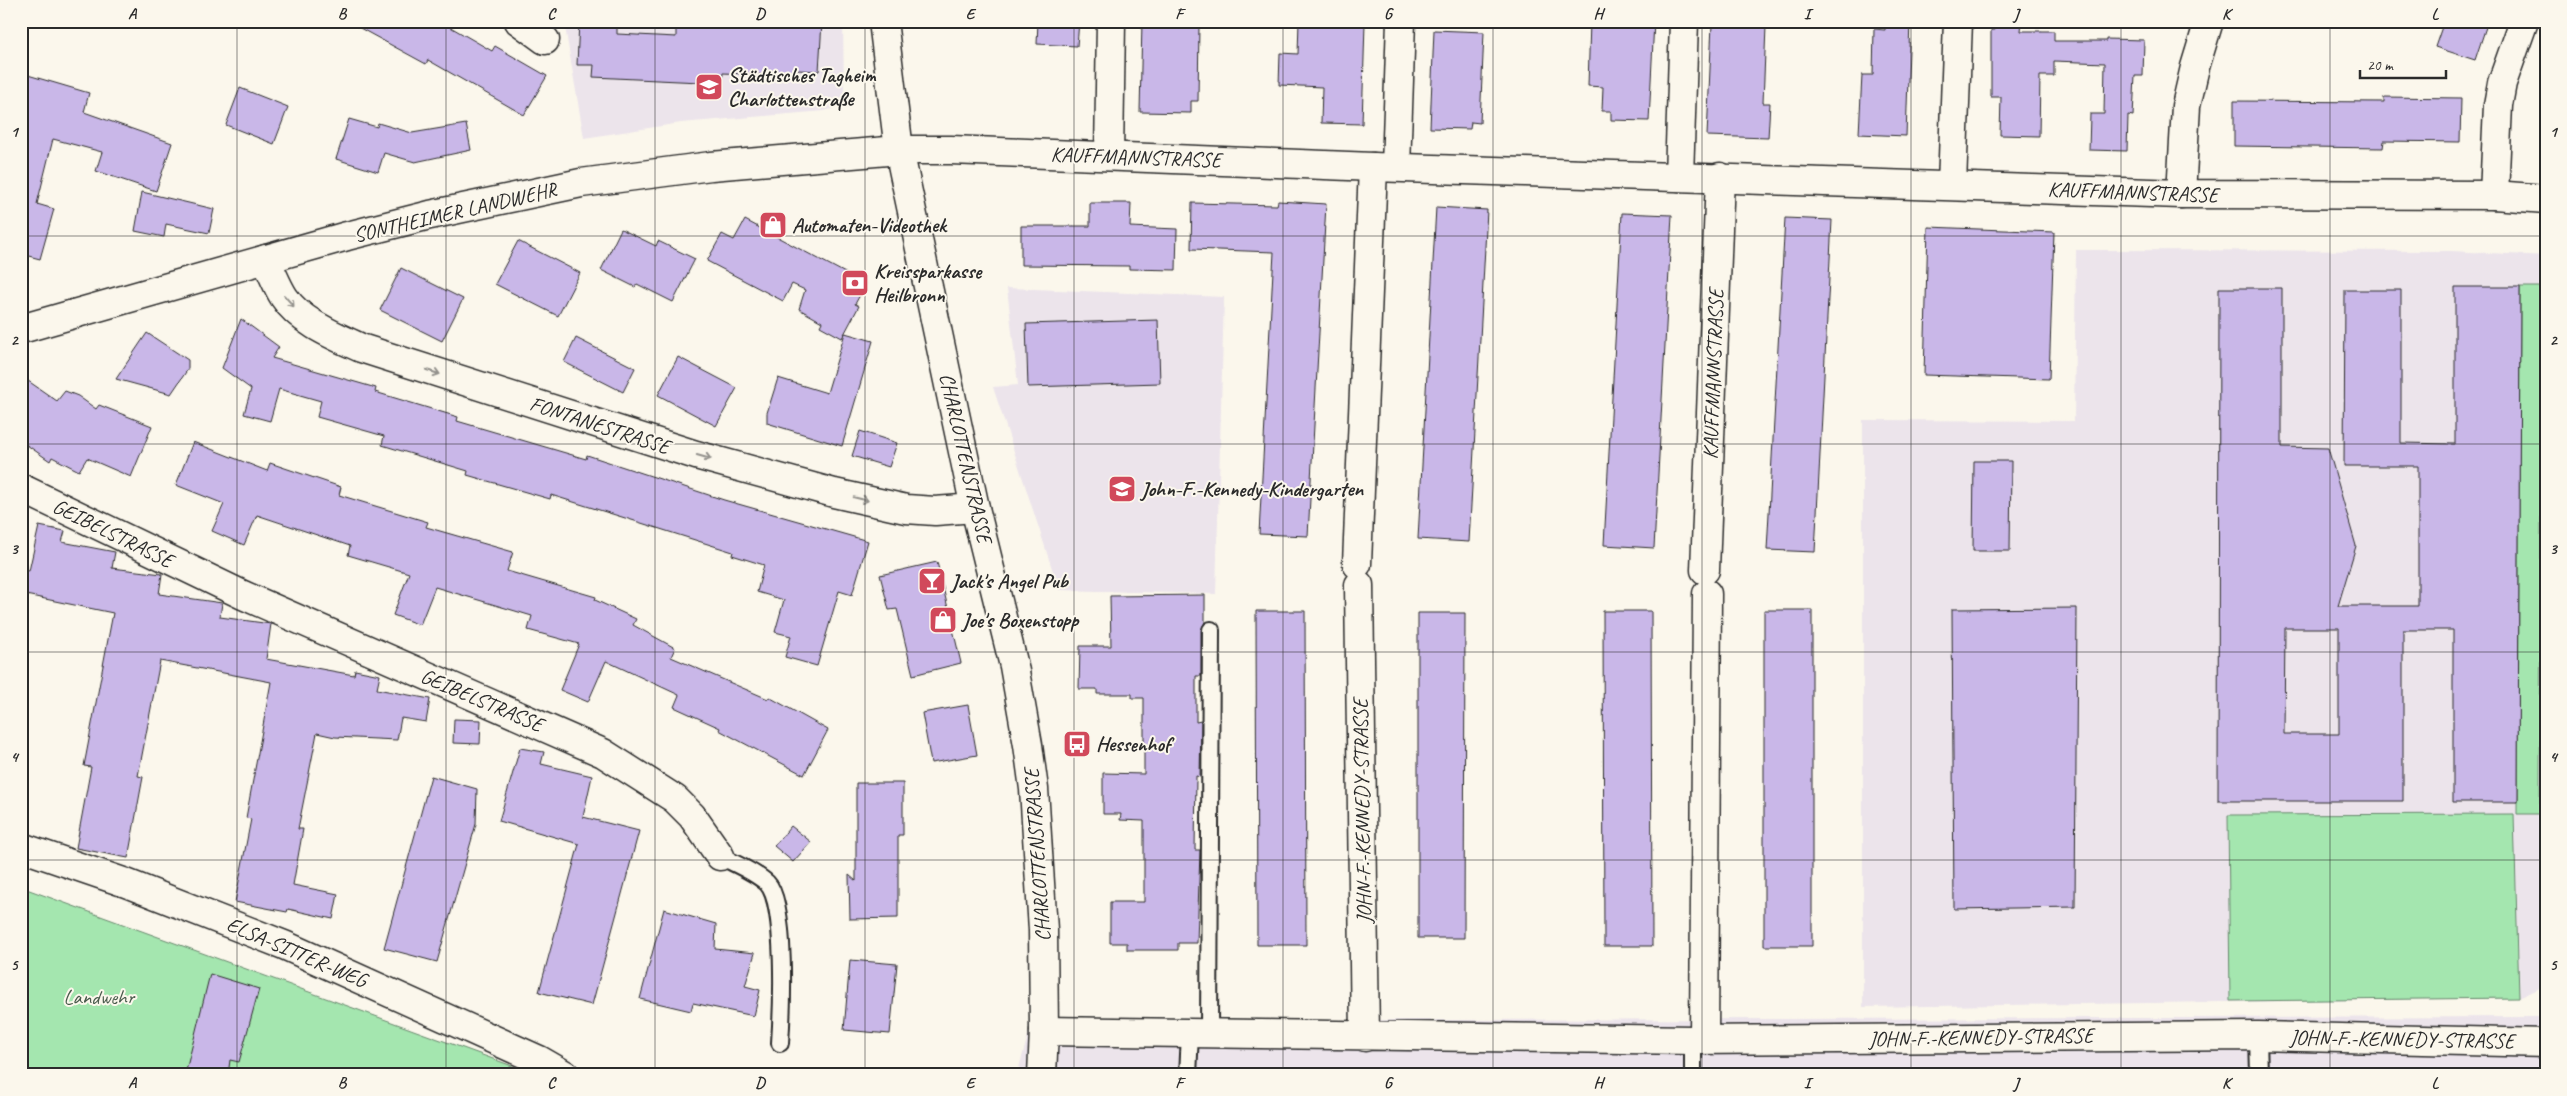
<svg xmlns="http://www.w3.org/2000/svg" width="2567" height="1096" font-family="Caveat,sans-serif">
<style>
.built{fill:#ece4eb}
.green{fill:#a4e6af;stroke:#68886d}
.building{fill:#c9b7e8;stroke:#2b2b2b;fill-rule:evenodd}
.lines{fill:none;stroke-linecap:round;stroke-linejoin:round}
.service-casing{stroke:#2b2b2b;stroke-width:20}
.minor-casing{stroke:#2b2b2b;stroke-width:31}
.tertiary-casing{stroke:#2b2b2b;stroke-width:31}
.secondary-casing{stroke:#2b2b2b;stroke-width:31}
.service{stroke:#fbf7ec;stroke-width:16}
.minor{stroke:#fbf7ec;stroke-width:28}
.tertiary{stroke:#fbf7ec;stroke-width:28}
.secondary{stroke:#fbf7ec;stroke-width:28}
.oneway{stroke:#93918c}
.grid{fill:none;stroke:#2b2b2b;stroke-width:1;stroke-opacity:0.55}
.labels{text-anchor:middle;stroke-width:4;stroke-linejoin:round;paint-order:stroke}
.poi-label{font-size:21px;font-weight:bold;fill:#2b2b2b;stroke:#fbf7ec;text-anchor:start}
.street-label{font-size:21px;fill:#2b2b2b;stroke:#fbf7ec}
.park-label{font-size:21px;fill:#495a4c;stroke:#fbf7ec}
.neatline{fill:none;stroke:#2b2b2b;stroke-width:2}
.grid-label{font-size:16px;text-anchor:middle;font-weight:bold;fill:#2b2b2b}
</style>
<rect width="100%" height="100%" fill="#fbf7ec"/>
<filter id="ink" filterUnits="userSpaceOnUse"><feTurbulence type="fractalNoise" baseFrequency=".02" numOctaves="2"/><feDisplacementMap in="SourceGraphic" scale="10" xChannelSelector="R" yChannelSelector="G"/><feConvolveMatrix kernelMatrix="1 2 1 2 8 2 1 2 1" color-interpolation-filters="sRGB"/></filter>
<g filter="url(#ink)">
<path class="built" d="M 564,21 L 843,21 L 844,94 L 835,108 L 824,111 L 681,123 L 584,138 Z
M 2076,250 L 2451,251 L 2546,256 L 2546,979 L 2538,989 L 2519,998 L 1863,1007 L 1863,420 L 2074,421 Z
M 1007,288 L 1224,297 L 1216,594 L 1059,590 L 993,387 L 1018,385 Z
M 2546,1017 L 2546,1075 L 1017,1075 L 1032,1021 Z"/>
<path class="green" d="M 2520,287 L 2546,287 L 2546,516 L 2541,517 L 2540,814 L 2518,814 Z
M 2514,814 L 2519,998 L 2230,1001 L 2228,815 Z
M 21,887 L 537,1075 L 21,1075 Z"/>
<path class="building" d="M 347,21 L 440,21 L 492,51 L 495,46 L 547,76 L 524,115 L 428,60 L 426,64 Z
M 579,21 L 617,23 L 617,34 L 676,37 L 676,21 L 822,21 L 819,71 L 797,70 L 796,76 L 723,73 L 722,83 L 593,77 L 594,65 L 577,65 Z
M 1038,21 L 1079,21 L 1077,46 L 1037,44 Z
M 1142,21 L 1192,21 L 1192,24 L 1199,24 L 1198,101 L 1191,101 L 1191,113 L 1140,112 Z
M 1299,21 L 1365,23 L 1362,124 L 1321,123 L 1322,87 L 1279,85 L 1280,53 L 1298,54 Z
M 1590,21 L 1654,21 L 1649,121 L 1611,120 L 1611,111 L 1602,111 L 1603,87 L 1588,86 Z
M 1885,21 L 1910,21 L 1906,136 L 1859,134 L 1862,75 L 1873,75 L 1874,29 L 1885,30 Z
M 1994,21 L 2022,21 L 2021,31 L 2054,31 L 2054,41 L 2106,41 L 2106,39 L 2144,40 L 2143,76 L 2135,76 L 2133,116 L 2128,115 L 2127,151 L 2089,150 L 2090,114 L 2104,114 L 2105,63 L 2054,61 L 2054,76 L 2040,76 L 2039,136 L 2000,135 L 2001,97 L 1991,97 L 1991,30 L 1995,30 Z
M 2444,21 L 2488,21 L 2475,60 L 2435,47 Z
M 1712,24 L 1766,26 L 1763,103 L 1770,103 L 1768,138 L 1707,136 Z
M 1434,30 L 1484,32 L 1480,123 L 1471,122 L 1470,129 L 1430,128 Z
M 21,73 L 89,93 L 84,112 L 172,143 L 156,191 L 96,171 L 102,152 L 53,139 L 37,204 L 54,209 L 40,259 L 21,254 Z
M 240,88 L 288,107 L 274,144 L 226,125 Z
M 2384,97 L 2461,98 L 2460,142 L 2384,141 L 2383,148 L 2234,146 L 2234,101 L 2384,102 Z
M 349,119 L 377,127 L 378,123 L 412,133 L 466,124 L 471,150 L 415,162 L 384,153 L 378,172 L 336,159 Z
M 142,192 L 214,209 L 209,233 L 166,224 L 164,237 L 135,231 Z
M 1278,201 L 1326,204 L 1308,536 L 1259,534 L 1274,252 L 1191,249 L 1192,203 L 1277,205 Z
M 1090,203 L 1131,203 L 1130,227 L 1177,229 L 1176,270 L 1129,269 L 1129,266 L 1021,265 L 1021,226 L 1090,226 Z
M 1436,207 L 1487,210 L 1469,542 L 1418,539 Z
M 1622,213 L 1672,215 L 1654,548 L 1604,545 Z
M 1785,218 L 1832,220 L 1815,552 L 1767,550 Z
M 745,220 L 866,284 L 855,304 L 859,306 L 842,338 L 820,326 L 822,322 L 799,309 L 805,290 L 792,284 L 783,301 L 707,261 L 722,234 L 734,240 Z
M 1928,227 L 2054,232 L 2049,379 L 1924,375 Z
M 621,229 L 656,246 L 658,241 L 695,259 L 673,302 L 637,284 L 635,287 L 601,270 Z
M 518,241 L 580,273 L 558,316 L 495,284 Z
M 401,268 L 463,299 L 442,341 L 380,310 Z
M 2455,287 L 2520,287 L 2518,802 L 2453,802 L 2453,630 L 2403,630 L 2403,801 L 2218,801 L 2219,288 L 2282,288 L 2282,447 L 2328,448 L 2356,546 L 2338,606 L 2418,606 L 2418,466 L 2344,466 L 2345,290 L 2401,290 L 2401,443 L 2455,444 ZM 2285,628 L 2339,628 L 2339,734 L 2284,734 Z
M 241,319 L 279,347 L 272,358 L 376,388 L 375,392 L 458,417 L 457,421 L 586,459 L 587,455 L 724,500 L 868,541 L 852,595 L 839,591 L 817,666 L 785,657 L 791,636 L 775,632 L 784,600 L 757,592 L 764,565 L 732,555 L 733,552 L 638,522 L 551,495 L 550,499 L 467,475 L 468,471 L 382,445 L 384,436 L 317,417 L 321,401 L 279,389 L 270,421 L 244,414 L 251,389 L 222,368 Z
M 1158,320 L 1160,383 L 1028,387 L 1026,324 Z
M 147,333 L 188,360 L 188,369 L 171,394 L 116,379 Z
M 845,333 L 873,341 L 842,446 L 767,423 L 767,413 L 778,378 L 827,393 Z
M 576,338 L 635,368 L 623,392 L 564,362 Z
M 678,357 L 737,388 L 716,426 L 658,395 Z
M 21,376 L 57,401 L 65,391 L 78,396 L 96,409 L 99,405 L 152,426 L 131,477 L 87,458 L 79,471 L 52,457 L 50,461 L 21,441 Z
M 860,431 L 897,443 L 889,467 L 852,456 Z
M 193,442 L 267,471 L 270,463 L 341,487 L 339,495 L 428,522 L 426,527 L 513,552 L 507,571 L 596,597 L 595,600 L 636,619 L 633,625 L 675,648 L 671,657 L 768,699 L 769,697 L 828,730 L 804,775 L 719,730 L 720,728 L 674,707 L 679,695 L 606,661 L 588,702 L 560,690 L 579,644 L 528,630 L 532,616 L 435,587 L 420,625 L 393,615 L 409,573 L 348,555 L 350,546 L 257,515 L 244,545 L 212,531 L 224,504 L 176,485 Z
M 1974,461 L 2011,461 L 2010,551 L 1973,551 Z
M 39,526 L 65,531 L 62,542 L 115,552 L 112,568 L 162,574 L 159,594 L 222,603 L 220,617 L 271,624 L 266,659 L 354,675 L 355,670 L 380,675 L 377,689 L 430,699 L 426,722 L 401,718 L 397,740 L 335,737 L 317,733 L 298,829 L 303,829 L 293,885 L 338,894 L 333,919 L 288,909 L 287,912 L 235,902 L 251,819 L 246,818 L 271,682 L 160,661 L 138,776 L 143,777 L 128,858 L 76,848 L 91,767 L 84,766 L 113,613 L 21,594 L 21,569 L 29,571 Z
M 937,562 L 961,663 L 913,675 L 897,609 L 889,610 L 880,575 Z
M 1205,595 L 1205,622 L 1201,630 L 1201,676 L 1196,676 L 1196,722 L 1201,721 L 1200,777 L 1196,776 L 1195,850 L 1200,850 L 1197,943 L 1178,943 L 1178,950 L 1127,950 L 1127,943 L 1110,943 L 1110,902 L 1144,902 L 1144,821 L 1120,820 L 1121,814 L 1103,814 L 1103,773 L 1144,774 L 1144,698 L 1132,698 L 1132,694 L 1097,694 L 1097,689 L 1079,689 L 1080,646 L 1111,646 L 1110,596 Z
M 2077,608 L 2075,907 L 1954,909 L 1952,609 Z
M 1764,610 L 1812,610 L 1812,946 L 1764,946 Z
M 1256,611 L 1305,611 L 1306,945 L 1257,945 Z
M 1603,611 L 1651,611 L 1652,946 L 1604,946 Z
M 1418,613 L 1465,613 L 1464,938 L 1418,938 Z
M 968,705 L 977,755 L 931,763 L 922,713 Z
M 454,719 L 481,720 L 480,744 L 453,743 Z
M 520,748 L 544,752 L 541,764 L 592,776 L 583,817 L 639,831 L 592,1005 L 539,992 L 579,844 L 499,821 Z
M 431,776 L 477,789 L 476,824 L 437,962 L 384,948 Z
M 856,783 L 903,783 L 903,835 L 898,835 L 898,918 L 850,919 L 849,875 L 856,881 Z
M 791,826 L 811,842 L 793,862 L 774,846 Z
M 664,909 L 716,924 L 715,949 L 755,953 L 745,986 L 760,990 L 754,1016 L 693,1003 L 691,1011 L 640,999 Z
M 850,960 L 897,964 L 890,1034 L 844,1030 Z
M 210,974 L 259,989 L 239,1062 L 230,1060 L 228,1075 L 185,1075 Z"/>
<g class="lines">
<defs>
<path id="service" d="M 720,856 C 735,864 754,871 767,883 C 787,903 782,1013 780,1043
M 1209,1035 L 1211,630
M 2258,1036 L 2259,1075
M 1188,1075 L 1190,1034
M 1693,1075 L 1693,1040"/>
<path id="minor" d="M 519,21 L 545,40
M 1109,156 L 1111,21
M 1396,167 L 1401,21
M 1679,177 L 1684,21
M 1952,185 L 1958,21
M 2181,194 L 2186,106 L 2195,67 L 2209,21
M 2494,195 L 2498,105 L 2502,83 L 2524,21
M 266,259 C 271,271 277,286 284,297 C 300,322 335,336 361,348 L 696,455 L 834,493 L 906,509 L 935,511 L 975,508
M 21,488 L 243,595 L 603,753 L 675,799 L 692,816 L 720,856
M 1357,564 L 1373,167
M 1705,570 L 1720,177
M 1359,585 L 1365,1037
M 21,847 L 126,883 L 284,945 L 539,1060 L 565,1075
M 1044,1031 L 1693,1040 L 2258,1036 L 2546,1043
M 1704,1040 L 1707,594"/>
<path id="tertiary" d="M 21,329 L 347,236 L 430,215 L 581,183 L 711,166 L 899,150 L 951,150 L 1373,167 L 2181,194 L 2494,195 L 2546,199"/>
<path id="secondary" d="M 883,21 L 899,150 L 975,508 L 1014,666 L 1028,745 L 1034,789 L 1043,930 L 1044,1031 L 1042,1075"/>
</defs>
<use href="#service" class="service-casing"/>
<use href="#minor" class="minor-casing"/>
<use href="#tertiary" class="tertiary-casing"/>
<use href="#secondary" class="secondary-casing"/>
<use href="#service" class="service"/>
<use href="#minor" class="minor"/>
<use href="#tertiary" class="tertiary"/>
<use href="#secondary" class="secondary"/>
</g>
<defs><path id="oneway-shaft" d="M-6 0H5M1.5-3L5.5 0L1.5 3" fill="none" stroke-width="1.6" stroke-linecap="round" stroke-linejoin="round" transform="scale(1.25)"/></defs>
<g class="oneway">
<use href="#oneway-shaft" transform="translate(289 301) rotate(49)"/>
<use href="#oneway-shaft" transform="translate(433 372) rotate(18)"/>
<use href="#oneway-shaft" transform="translate(704 457) rotate(16)"/>
<use href="#oneway-shaft" transform="translate(861 499) rotate(13)"/>
</g>
</g>
<path class="grid" d="M 237,21 L 237,1075M 446,21 L 446,1075M 655,21 L 655,1075M 865,21 L 865,1075M 1074,21 L 1074,1075M 1283,21 L 1283,1075M 1493,21 L 1493,1075M 1702,21 L 1702,1075M 1911,21 L 1911,1075M 2121,21 L 2121,1075M 2330,21 L 2330,1075M 21,236 L 2546,236M 21,444 L 2546,444M 21,652 L 2546,652M 21,860 L 2546,860"/>
<defs>
<symbol id="school-square" viewBox="-11 -11 22 22"><rect x="-9" y="-9" width="18" height="18" rx="4" fill="#d1495b" stroke="#fbf7ec"/><path d="M0-5L7-2L0 1L-7-2ZM-4 1L0 2.5L4 1V4Q0 6-4 4Z" fill="#fff"/></symbol>
<symbol id="shop-square" viewBox="-11 -11 22 22"><rect x="-9" y="-9" width="18" height="18" rx="4" fill="#d1495b" stroke="#fbf7ec"/><path d="M-5-2.5h2.3a2.7 3.5 0 0 1 5.4 0H5L5.5 6h-11ZM-1.5-2.5h3a1.5 2.3 0 0 0-3 0Z" fill="#fff"/></symbol>
<symbol id="bank-square" viewBox="-11 -11 22 22"><rect x="-9" y="-9" width="18" height="18" rx="4" fill="#d1495b" stroke="#fbf7ec"/><path d="M-6-4H6V4H-6ZM0-2.3a2.3 2.3 0 1 0 0 4.6a2.3 2.3 0 1 0 0-4.6Z" fill="#fff"/></symbol>
<symbol id="bar-square" viewBox="-11 -11 22 22"><rect x="-9" y="-9" width="18" height="18" rx="4" fill="#d1495b" stroke="#fbf7ec"/><path d="M-6-5H6L.8 .8V4.5H3.5V6h-7V4.5H-.8V.8Z" fill="#fff"/></symbol>
<symbol id="bus-square" viewBox="-11 -11 22 22"><rect x="-9" y="-9" width="18" height="18" rx="4" fill="#d1495b" stroke="#fbf7ec"/><path d="M-5-6H5V4H4V6H2V4H-2V6H-4V4H-5ZM-3.5-4V0h7V-4ZM-3.5 1.2v1.5H-2V1.2ZM2 1.2v1.5H3.5V1.2Z" fill="#fff"/></symbol>
</defs>
<g fill-rule="evenodd">
<use href="#school-square" x="693" y="71" width="32" height="32"/>
<use href="#shop-square" x="757" y="209" width="32" height="32"/>
<use href="#bank-square" x="839" y="267" width="32" height="32"/>
<use href="#school-square" x="1106" y="473" width="32" height="32"/>
<use href="#bar-square" x="916" y="565" width="32" height="32"/>
<use href="#shop-square" x="927" y="604" width="32" height="32"/>
<use href="#bus-square" x="1061" y="728" width="32" height="32"/>
</g>
<g class="labels">
<g class="poi-label">
<text x="728" y="82">Städtisches Tagheim<tspan x="728" dy="24">Charlottenstraße</tspan></text>
<text x="792" y="232">Automaten-Videothek</text>
<text x="874" y="278">Kreissparkasse<tspan x="874" dy="24">Heilbronn</tspan></text>
<text x="1141" y="496">John-F.-Kennedy-Kindergarten</text>
<text x="951" y="588">Jack's Angel Pub</text>
<text x="962" y="627">Joe's Boxenstopp</text>
<text x="1096" y="751">Hessenhof</text>
</g>
<g class="street-label">
<text transform="translate(1136 157) rotate(2)" y="7">KAUFFMANNSTRASSE</text>
<text transform="translate(2133 192) rotate(2)" y="7">KAUFFMANNSTRASSE</text>
<text transform="translate(455 212) rotate(-13)" y="7">SONTHEIMER LANDWEHR</text>
<text transform="translate(1713 374) rotate(-88)" y="7">KAUFFMANNSTRASSE</text>
<text transform="translate(600 425) rotate(18)" y="7">FONTANESTRASSE</text>
<text transform="translate(966 458) rotate(77)" y="7">CHARLOTTENSTRASSE</text>
<text transform="translate(113 533) rotate(26)" y="7">GEIBELSTRASSE</text>
<text transform="translate(482 700) rotate(23)" y="7">GEIBELSTRASSE</text>
<text transform="translate(1362 811) rotate(-91)" y="7">JOHN-F.-KENNEDY-STRASSE</text>
<text transform="translate(1037 855) rotate(-94)" y="7">CHARLOTTENSTRASSE</text>
<text transform="translate(297 952) rotate(23)" y="7">ELSA-SITTER-WEG</text>
<text transform="translate(1981 1037) rotate(-1)" y="7">JOHN-F.-KENNEDY-STRASSE</text>
<text transform="translate(2402 1039) rotate(1)" y="7">JOHN-F.-KENNEDY-STRASSE</text>
</g>
<g class="park-label">
<text x="99" y="1004">Landwehr</text>
</g>
</g>
<rect width="2567" height="1096" fill="none" stroke="#fbf7ec" stroke-width="55"/>
<path d="M2360 70v8h86v-8" fill="none" stroke="#2b2b2b" stroke-width="2.5"/>
<text x="2367" y="70" font-size="15" fill="#2b2b2b" stroke="#fbf7ec" stroke-width="4" paint-order="stroke">20 m</text>
<rect x="28" y="28" width="2512" height="1040" class="neatline"/>
<g class="grid-label">
<text x="132" y="19">A</text>
<text x="342" y="19">B</text>
<text x="551" y="19">C</text>
<text x="760" y="19">D</text>
<text x="970" y="19">E</text>
<text x="1179" y="19">F</text>
<text x="1388" y="19">G</text>
<text x="1598" y="19">H</text>
<text x="1807" y="19">I</text>
<text x="2016" y="19">J</text>
<text x="2226" y="19">K</text>
<text x="2435" y="19">L</text>
<text x="14" y="137">1</text>
<text x="2553" y="137">1</text>
<text x="14" y="345">2</text>
<text x="2553" y="345">2</text>
<text x="14" y="554">3</text>
<text x="2553" y="554">3</text>
<text x="14" y="762">4</text>
<text x="2553" y="762">4</text>
<text x="14" y="970">5</text>
<text x="2553" y="970">5</text>
<text x="132" y="1088">A</text>
<text x="342" y="1088">B</text>
<text x="551" y="1088">C</text>
<text x="760" y="1088">D</text>
<text x="970" y="1088">E</text>
<text x="1179" y="1088">F</text>
<text x="1388" y="1088">G</text>
<text x="1598" y="1088">H</text>
<text x="1807" y="1088">I</text>
<text x="2016" y="1088">J</text>
<text x="2226" y="1088">K</text>
<text x="2435" y="1088">L</text>
</g>
</svg>
